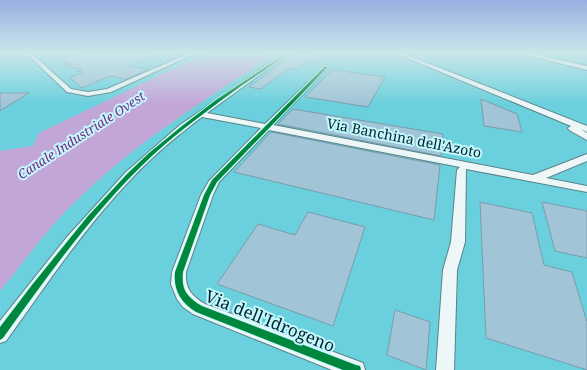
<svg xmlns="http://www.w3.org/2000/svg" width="587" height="370" font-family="'Noto Serif',serif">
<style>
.built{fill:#6ad0dd}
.water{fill:#c3a6d8}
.building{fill:#a1c4d6;stroke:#7b9cac}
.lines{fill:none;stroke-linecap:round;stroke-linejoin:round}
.minor-casing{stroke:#5a8388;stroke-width:2}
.minor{fill:#edf7f8;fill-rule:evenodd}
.cycleway-casing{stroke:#c4f8ff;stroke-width:2}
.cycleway{fill:#00873e;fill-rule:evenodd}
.labels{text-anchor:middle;stroke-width:4;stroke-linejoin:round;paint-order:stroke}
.far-water-label{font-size:13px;font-style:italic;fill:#792a7b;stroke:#c4f8ff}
.street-label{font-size:14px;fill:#00262b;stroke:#c4f8ff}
.near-street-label{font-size:17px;fill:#00262b;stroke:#c4f8ff}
</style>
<rect width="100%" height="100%" fill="#8ac9d1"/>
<path class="built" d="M 0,53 L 206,53 L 39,133 L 33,146 L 0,151 Z
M 276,53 L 587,53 L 587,370 L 0,370 L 0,291 L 59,218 L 108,172 L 145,141 Z"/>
<path class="water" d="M 206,53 L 276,53 C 200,103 122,151 59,218 C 38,241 20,267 0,291 L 0,151 L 33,146 L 39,133 Z"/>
<path class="building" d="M 81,53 L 159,53 L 127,66 L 148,69 L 127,79 L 110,76 L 82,88 L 70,78 L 82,72 L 77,71 L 83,69 L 66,66 L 72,64 L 63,63 L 68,61 L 59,60 Z
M 296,53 L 318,55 L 317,63 L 306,61 L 297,69 L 289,68 L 261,89 L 249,87 Z
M 335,70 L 385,77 L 368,107 L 305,97 L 330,72 Z
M 0,93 L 29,93 L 0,111 Z
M 481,99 L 517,114 L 522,132 L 484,126 Z
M 293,109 L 443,134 L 441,156 L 278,124 Z
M 271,132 L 440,165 L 434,220 L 234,172 Z
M 480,202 L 532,213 L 544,265 L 572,272 L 587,322 L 587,370 L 486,338 Z
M 542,202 L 587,211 L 587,258 L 555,251 Z
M 308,212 L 365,227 L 333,326 L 217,284 L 258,224 L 295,235 Z
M 395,310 L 430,322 L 426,370 L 387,355 Z"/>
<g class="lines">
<defs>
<path id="minor" d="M 26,53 L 31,53 L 71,89 L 88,92 L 107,89 L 190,53 L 196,53 L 111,92 L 88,96 L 67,92 Z
M 284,53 L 290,53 L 207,113 L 265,124 L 326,65 L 328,66 L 328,68 L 273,125 L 533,175 L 587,154 L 587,161 L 546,178 L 587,186 L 587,192 L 466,169 L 465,242 L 457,270 L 454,370 L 436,370 L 443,270 L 451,242 L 457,170 L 460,167 L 269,130 L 219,182 L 213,195 L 186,272 C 185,288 191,296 205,304 L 363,363 L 365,370 L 332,370 L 193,314 L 183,307 L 177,299 L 171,284 L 172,272 L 201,195 L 209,181 L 261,128 L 202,117 C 178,135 154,155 133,177 C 85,227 46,285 6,341 L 0,343 L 0,321 L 67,237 L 126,172 L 180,125 Z
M 395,53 L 402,53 L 587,126 L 587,132 L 581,129 L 587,133 L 587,140 L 569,130 L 568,128 L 571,126 Z
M 522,53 L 529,53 L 587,66 L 587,70 L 522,54 Z"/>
</defs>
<use href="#minor" class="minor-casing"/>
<use href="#minor" class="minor"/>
<defs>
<path id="cycleway" d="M 286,53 L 288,53 C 274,65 257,75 241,86 C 211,108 180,130 153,155 C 95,209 49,274 3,338 L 0,340 L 0,327 L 32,285 L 88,216 L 128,173 L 149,153 L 182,126 L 216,100 Z
M 325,66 L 328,67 L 217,182 L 210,195 L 183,272 C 181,290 187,297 202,306 L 356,365 L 360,366 L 361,370 L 343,370 L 196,312 C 181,303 173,290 175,272 L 204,195 L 212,180 Z"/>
</defs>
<use href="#cycleway" class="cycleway-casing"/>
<use href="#cycleway" class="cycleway"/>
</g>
<linearGradient id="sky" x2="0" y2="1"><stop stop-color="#99aee2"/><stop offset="0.51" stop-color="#cae7ea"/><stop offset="1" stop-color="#cae7ea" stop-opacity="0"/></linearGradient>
<rect width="587" height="104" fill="url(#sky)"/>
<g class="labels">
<g class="far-water-label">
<text transform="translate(81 135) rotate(-33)" y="5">Canale Industriale Ovest</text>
</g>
<g class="street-label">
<text transform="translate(404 138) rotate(11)" y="5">Via Banchina dell'Azoto</text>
</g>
<g class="near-street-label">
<text transform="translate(270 321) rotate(22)" y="6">Via dell'Idrogeno</text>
</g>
</g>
</svg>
